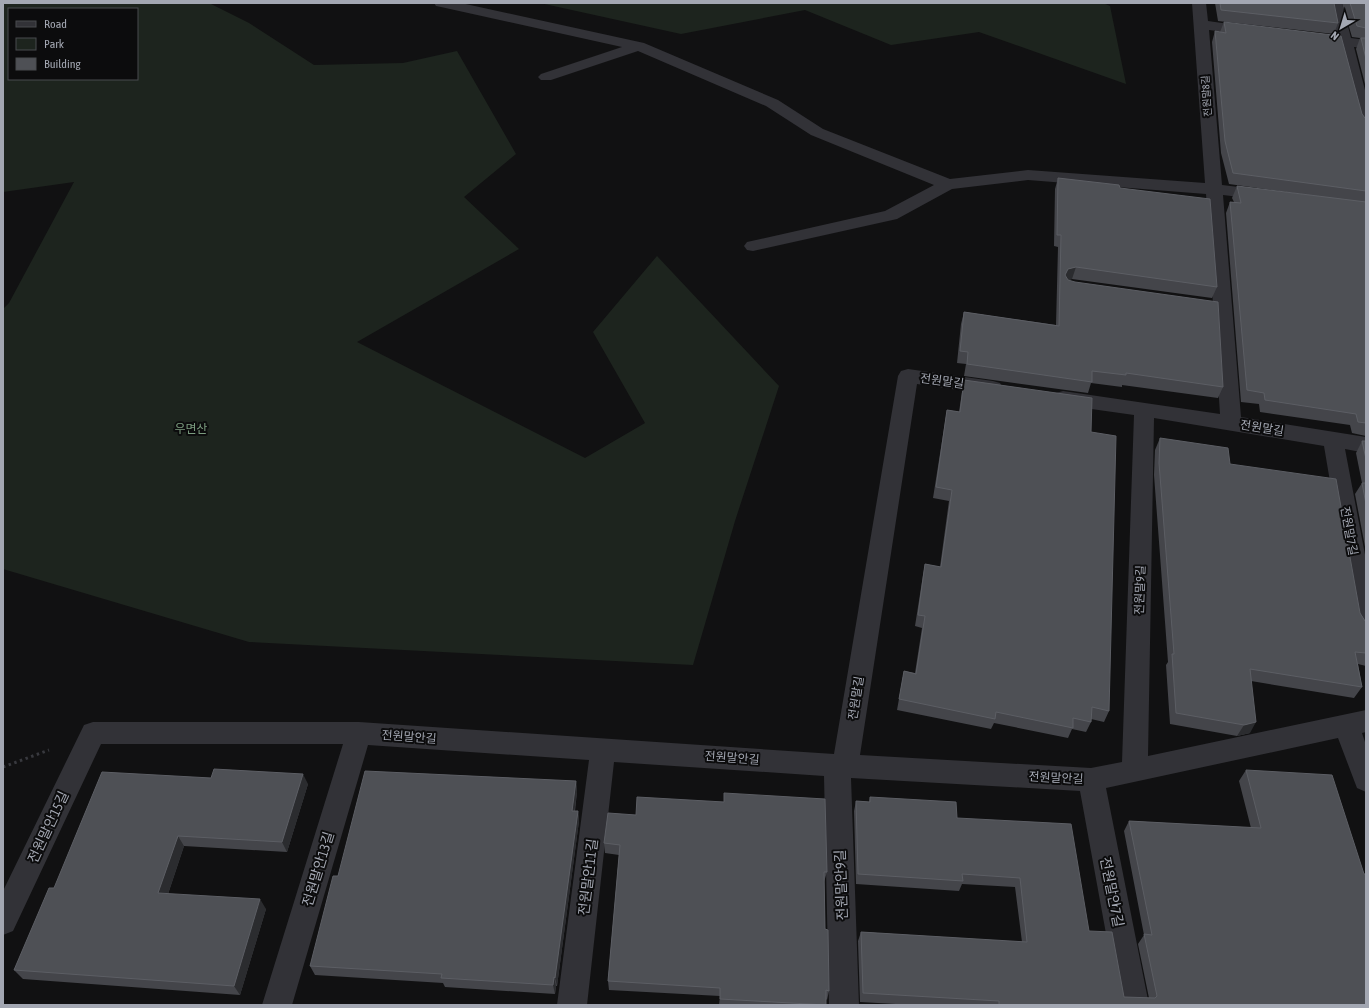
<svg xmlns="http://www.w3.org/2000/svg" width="1369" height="1008" font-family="'Asap Condensed','Noto Sans KR',sans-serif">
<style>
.green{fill:#1d241e;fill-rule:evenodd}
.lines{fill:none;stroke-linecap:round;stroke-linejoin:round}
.path{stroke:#38393e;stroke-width:3;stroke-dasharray:2.5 3.5;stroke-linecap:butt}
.minor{fill:#323237;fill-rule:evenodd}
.wall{fill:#44454a}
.shaded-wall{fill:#2b2c2f}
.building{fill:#4e5055;stroke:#5c5e64}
.labels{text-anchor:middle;stroke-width:4;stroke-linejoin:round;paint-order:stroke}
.far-street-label{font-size:10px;fill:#a3a7b2;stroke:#0c0c0d}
.street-label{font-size:12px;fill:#a3a7b2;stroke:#0c0c0d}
.park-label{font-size:12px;fill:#7b9c7f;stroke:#0c0c0d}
.near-street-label{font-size:14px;fill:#a3a7b2;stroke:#0c0c0d}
</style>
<rect width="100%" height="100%" fill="#111112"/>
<path class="green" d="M 3,3 L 209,3 L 249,23 L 314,65 L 403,63 L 457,51 L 516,154 L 464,197 L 519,249 L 357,342 L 585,458 L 645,423 L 593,332 L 657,256 L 779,386 L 735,521 L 693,665 L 249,642 L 3,569 L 3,309 L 9,303 L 74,182 L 3,192 ZM 9,9 L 137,9 L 137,79 L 9,79 Z
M 540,3 L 1103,3 L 1110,6 L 1126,84 L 979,32 L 891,45 L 805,10 L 681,34 Z"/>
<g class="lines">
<path class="path" d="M 3,767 L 49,750"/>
<path class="minor" d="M 434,3 L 461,3 L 644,43 L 778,100 L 823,129 L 950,179 L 1028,170 L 1205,183 L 1192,3 L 1206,3 L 1208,21 L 1257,28 L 1259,31 L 1257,34 L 1252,35 L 1209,30 L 1222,185 L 1264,190 L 1270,191 L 1273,195 L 1270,199 L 1264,200 L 1223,195 L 1241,417 L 1366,437 L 1366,453 L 1345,449 L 1366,560 L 1366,634 L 1358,631 L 1354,624 L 1324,446 L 1154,418 L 1148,756 L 1366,710 L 1366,732 L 1362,733 L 1366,745 L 1366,792 L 1357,788 L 1338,738 L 1106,788 L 1149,1005 L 1119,1005 L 1080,791 L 851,778 L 859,1005 L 829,1005 L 824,776 L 614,762 L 587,1005 L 557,1005 L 589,760 L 368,745 L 292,1005 L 262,1005 L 343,744 L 101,744 L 13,931 L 3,935 L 3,891 L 84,725 L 93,722 L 359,722 L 834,754 L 898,376 L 901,371 L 908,369 L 993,381 L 1000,383 L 1003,388 L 1000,393 L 993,395 L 917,384 L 860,755 L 1091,768 L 1122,762 L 1134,415 L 1063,405 L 1056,403 L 1053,398 L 1056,393 L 1063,391 L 1220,414 L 1206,194 L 1028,180 L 952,189 L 897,219 L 753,251 L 747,250 L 744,246 L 747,242 L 885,211 L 934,185 L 811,135 L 766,106 L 638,51 L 551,80 L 541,80 L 538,77 L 541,74 L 622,47 L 441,7 L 436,6 Z
M 1328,3 L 1342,3 L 1351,38 L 1366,40 L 1366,48 L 1354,47 L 1366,94 L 1366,130 L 1360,128 L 1358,125 L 1338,45 L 1309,41 L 1307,38 L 1309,35 L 1314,34 L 1336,36 Z"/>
</g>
<path class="wall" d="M 1215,3 L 1334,3 L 1338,23 L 1334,34 L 1218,21 Z
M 1342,3 L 1366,3 L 1366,88 L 1356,49 L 1360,38 L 1352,37 Z
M 1224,22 L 1362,114 L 1365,118 L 1366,119 L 1366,436 L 1352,433 L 1350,425 L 1260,412 L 1259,404 L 1241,402 L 1226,213 L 1230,202 L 1234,202 L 1232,198 L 1237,186 L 1323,197 L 1229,184 L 1221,153 L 1212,42 L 1215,31 L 1220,32 Z
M 1058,178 L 1120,188 L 1217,287 L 1212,298 L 1072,279 L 1068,280 L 1223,387 L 1218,398 L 1122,385 L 1122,387 L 1091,383 L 1088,393 L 964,376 L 966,364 L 957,363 L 961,324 L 964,312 L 1056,325 L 1058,247 L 1054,246 L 1055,189 Z
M 964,380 L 1091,432 L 1109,711 L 1104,722 L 1091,719 L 1091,722 L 1086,732 L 1072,729 L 1068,738 L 994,723 L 991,729 L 897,710 L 904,671 L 915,673 L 922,628 L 915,626 L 923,575 L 925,564 L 940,567 L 949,501 L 933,498 L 945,422 L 947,410 L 959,412 L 962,392 Z
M 1160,438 L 1230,464 L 1360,613 L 1365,621 L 1366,622 L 1366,666 L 1358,664 L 1362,687 L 1354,698 L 1251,681 L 1250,733 L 1237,736 L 1170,724 L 1166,665 L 1168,662 L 1154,475 L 1155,450 Z
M 1362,441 L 1366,441 L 1366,552 L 1355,494 L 1362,483 L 1356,453 Z
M 1246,770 L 1366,1005 L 913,1005 L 860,1002 L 858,941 L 861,932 L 1022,942 L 1015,887 L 962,884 L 959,891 L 856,884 L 854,811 L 856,801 L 869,802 L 870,797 L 957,818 L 1089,931 L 1124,997 L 1149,998 L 1138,944 L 1144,935 L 1124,831 L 1129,821 L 1251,828 L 1239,781 Z
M 211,778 L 308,784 L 287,852 L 184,846 L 168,894 L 266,909 L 240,995 L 23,979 L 14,970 L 54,888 Z
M 576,781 L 577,792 L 575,811 L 578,811 L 579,821 L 557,986 L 556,986 L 555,994 L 445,987 L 443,983 L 315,975 L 310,966 L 338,876 Z
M 608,813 L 827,872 L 824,882 L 825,929 L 829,991 L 827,1000 L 826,999 L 826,1005 L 719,1005 L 720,996 L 609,990 L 608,981 L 619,855 L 605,853 L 604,843 Z"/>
<path class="shaded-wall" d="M 1076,267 L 1072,279 L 1065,281 L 1065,275 L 1068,269 Z
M 1256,722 L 1250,733 L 1237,736 L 1244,725 Z
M 303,774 L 308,784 L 287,852 L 282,842 Z
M 576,781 L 577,792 L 573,821 L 572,811 Z
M 578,811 L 579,821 L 557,986 L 555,978 Z
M 178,836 L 184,846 L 165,903 L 158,893 Z
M 260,899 L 266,909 L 240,995 L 234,986 Z
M 554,977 L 556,986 L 555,994 L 553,985 Z"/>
<path class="building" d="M 1220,3 L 1334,3 L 1338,23 L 1221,10 Z
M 1350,3 L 1366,3 L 1366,28 L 1357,26 Z
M 1224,22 L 1341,36 L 1362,114 L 1365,118 L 1366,119 L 1366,191 L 1233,173 L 1225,141 L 1215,31 L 1226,33 Z
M 1361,38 L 1366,38 L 1366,59 Z
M 1058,178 L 1119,185 L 1120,188 L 1210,199 L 1217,287 L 1076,267 L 1068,269 L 1065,275 L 1068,280 L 1075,282 L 1218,302 L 1223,387 L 1126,373 L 1126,375 L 1092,371 L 1092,382 L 967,364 L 968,352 L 960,351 L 964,312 L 1059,326 L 1061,235 L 1057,235 Z
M 1237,186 L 1366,202 L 1366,423 L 1358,422 L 1356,414 L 1265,400 L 1264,393 L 1247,390 L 1230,202 L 1241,203 Z
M 964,380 L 1092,398 L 1091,432 L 1116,436 L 1109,711 L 1092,707 L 1091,722 L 1073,718 L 1073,728 L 996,712 L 995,719 L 899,699 L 904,671 L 916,674 L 925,616 L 918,615 L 925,564 L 941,567 L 952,490 L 936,487 L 947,410 L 960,412 Z
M 1160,438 L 1228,448 L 1230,464 L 1336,479 L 1360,613 L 1365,621 L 1366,622 L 1366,653 L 1355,652 L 1362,687 L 1250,669 L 1256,722 L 1244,725 L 1176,713 L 1172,654 L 1174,654 L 1159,463 Z
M 1362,441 L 1366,441 L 1366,459 Z
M 1362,483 L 1366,483 L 1366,504 Z
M 214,769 L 303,774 L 282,842 L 178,836 L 158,893 L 260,899 L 234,986 L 14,970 L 49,888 L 54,888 L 102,772 L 211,778 Z
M 1246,770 L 1332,775 L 1364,874 L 1366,874 L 1366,1005 L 999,1005 L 999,1001 L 863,993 L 861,932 L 1027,942 L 1020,878 L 962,874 L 963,881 L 858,874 L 856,801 L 870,802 L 870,797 L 956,802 L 957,818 L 1071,824 L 1089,931 L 1112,932 L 1124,997 L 1155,998 L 1157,996 L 1144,934 L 1152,935 L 1129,821 L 1261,828 Z
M 365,771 L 576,781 L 572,811 L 578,811 L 555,978 L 554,977 L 553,985 L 441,978 L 442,974 L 310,966 L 333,876 L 338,876 Z
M 724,793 L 825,799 L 827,872 L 824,872 L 825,929 L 828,930 L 829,991 L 826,990 L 826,1005 L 720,999 L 720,988 L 608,981 L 620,845 L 604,843 L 608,813 L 636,815 L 637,797 L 724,802 Z"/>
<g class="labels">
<g class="far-street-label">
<text transform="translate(1206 96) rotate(-94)" y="4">전원말8길</text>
</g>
<g class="street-label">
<text transform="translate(942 381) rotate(8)" y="4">전원말길</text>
<text transform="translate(1262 428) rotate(9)" y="4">전원말길</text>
<text transform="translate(1349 531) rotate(80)" y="4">전원말7길</text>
<text transform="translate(1140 590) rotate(-88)" y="4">전원말9길</text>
<text transform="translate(856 698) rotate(-81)" y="4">전원말길</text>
<text transform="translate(409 737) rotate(4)" y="4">전원말안길</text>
<text transform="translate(732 758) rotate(4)" y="4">전원말안길</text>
<text transform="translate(1056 778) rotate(3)" y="4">전원말안길</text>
</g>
<g class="park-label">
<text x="191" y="433">우면산</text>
</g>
<g class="near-street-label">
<text transform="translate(48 827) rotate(-65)" y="5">전원말안15길</text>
<text transform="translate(318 869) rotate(-73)" y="5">전원말안13길</text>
<text transform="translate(588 877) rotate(-83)" y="5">전원말안11길</text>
<text transform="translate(841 885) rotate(-92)" y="5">전원말안9길</text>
<text transform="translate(1112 892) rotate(79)" y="5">전원말안7길</text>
</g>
</g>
<rect width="1369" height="1008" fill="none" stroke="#a3a7b2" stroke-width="8"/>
<rect x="8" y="8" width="130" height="72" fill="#0c0c0d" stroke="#484a4f"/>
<rect x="16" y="21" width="20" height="6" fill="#323237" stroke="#484a4f"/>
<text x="44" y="28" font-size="12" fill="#a3a7b2">Road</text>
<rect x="16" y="38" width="20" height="12" fill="#1d241e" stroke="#484a4f"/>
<text x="44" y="48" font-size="12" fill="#a3a7b2">Park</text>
<rect x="16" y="58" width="20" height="12" fill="#4e5055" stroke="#484a4f"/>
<text x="44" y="68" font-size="12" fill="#a3a7b2">Building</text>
<g transform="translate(1341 28) rotate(218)" stroke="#0c0c0d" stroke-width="3" paint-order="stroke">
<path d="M0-3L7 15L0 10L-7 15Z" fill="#a3a7b2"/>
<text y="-6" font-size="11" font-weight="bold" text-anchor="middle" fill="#a3a7b2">N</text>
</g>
</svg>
